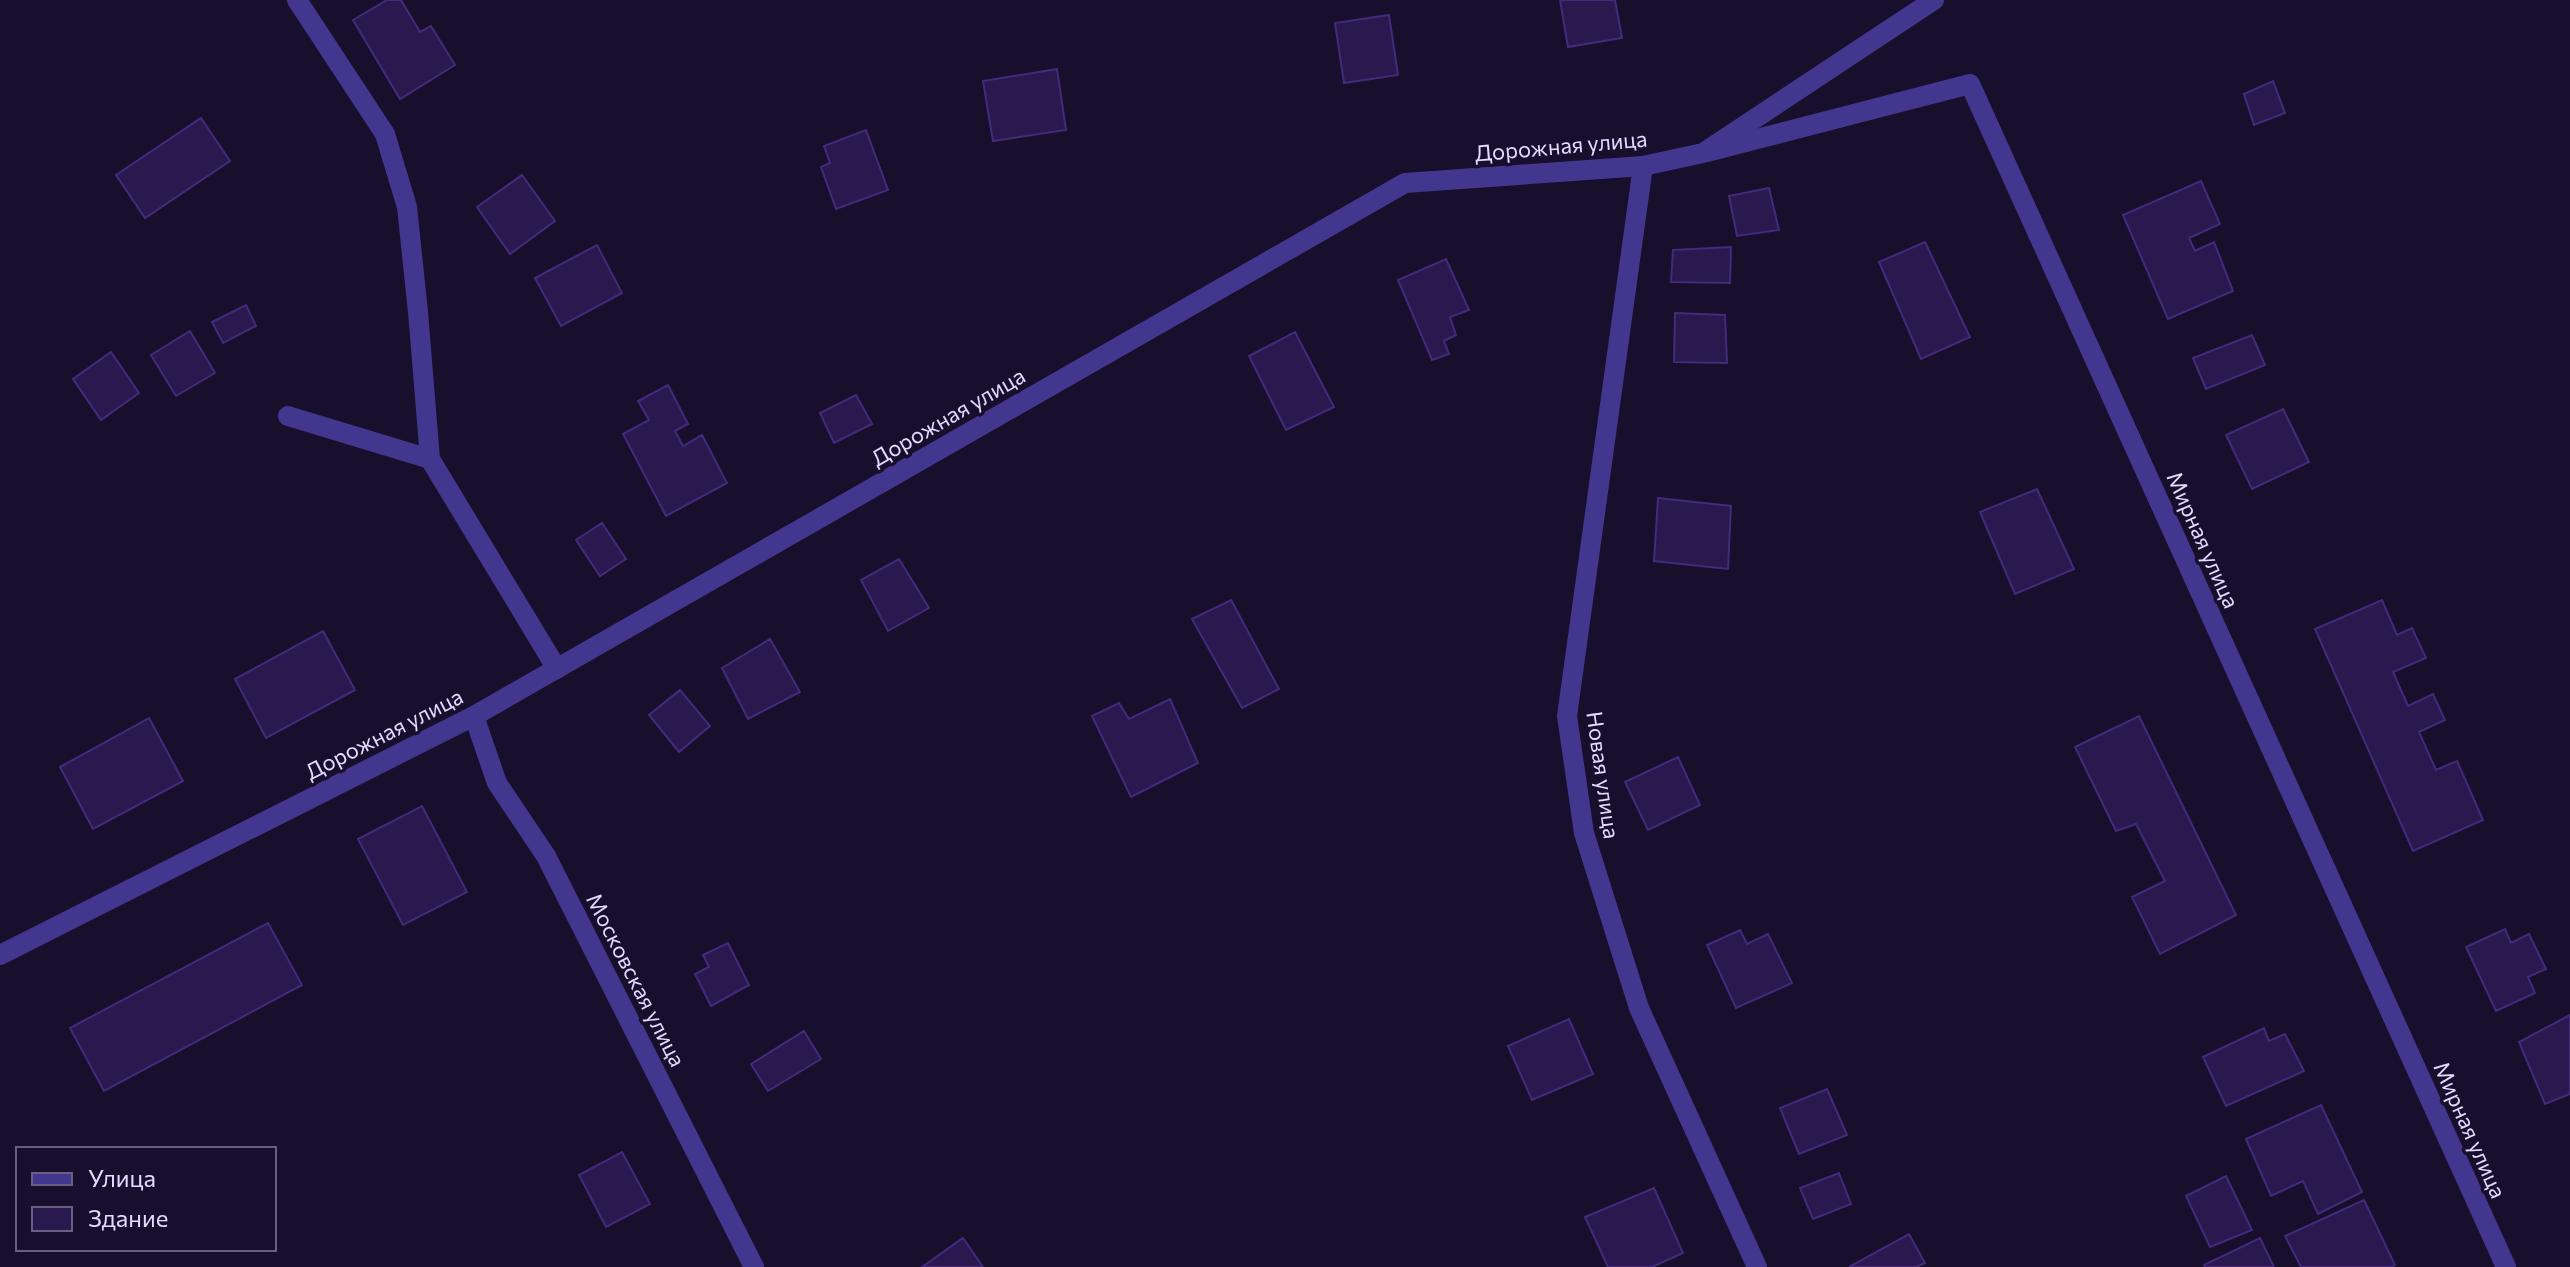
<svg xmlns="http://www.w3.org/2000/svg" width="2570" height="1267" font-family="Commissioner,sans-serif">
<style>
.building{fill:#2a194e;stroke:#432a7c;stroke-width:2}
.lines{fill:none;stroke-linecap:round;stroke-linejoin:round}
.minor{stroke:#43368e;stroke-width:20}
.tertiary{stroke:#43368e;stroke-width:20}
.labels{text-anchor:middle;stroke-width:7;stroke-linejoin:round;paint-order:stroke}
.street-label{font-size:22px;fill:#e2daff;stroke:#170f2c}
</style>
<rect width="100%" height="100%" fill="#170f2c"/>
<path class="building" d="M 387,0 L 401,0 L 420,32 L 431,26 L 455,65 L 400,99 L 353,20 Z
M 1560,0 L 1615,0 L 1622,38 L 1568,47 Z
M 1389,15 L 1398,75 L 1344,83 L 1335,23 Z
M 1057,69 L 1066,130 L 993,141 L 983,81 Z
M 2273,81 L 2285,113 L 2254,125 L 2244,94 Z
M 201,118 L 230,161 L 145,218 L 116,175 Z
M 866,130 L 888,190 L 836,209 L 821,167 L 830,163 L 824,146 Z
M 522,175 L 555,221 L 510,254 L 477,207 Z
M 2201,181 L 2220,224 L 2189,238 L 2195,251 L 2214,242 L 2233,291 L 2168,319 L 2123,215 Z
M 1769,188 L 1779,230 L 1737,236 L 1729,196 Z
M 1925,242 L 1970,337 L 1921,359 L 1879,262 Z
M 597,245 L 622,293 L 561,326 L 535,278 Z
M 1731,247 L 1730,283 L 1671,282 L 1673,250 Z
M 1446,259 L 1469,310 L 1450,317 L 1456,335 L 1444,341 L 1449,354 L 1432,360 L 1398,280 Z
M 246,305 L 256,326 L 223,343 L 212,322 Z
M 1675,313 L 1725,315 L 1727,363 L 1674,362 Z
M 190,331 L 215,373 L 176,396 L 151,355 Z
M 1295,332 L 1334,407 L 1286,430 L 1249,356 Z
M 2252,335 L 2265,365 L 2206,389 L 2193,358 Z
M 111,352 L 139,393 L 101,420 L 73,379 Z
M 668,385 L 688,424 L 675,431 L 683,446 L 702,435 L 727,483 L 666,516 L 623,434 L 649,420 L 638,401 Z
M 856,395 L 872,424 L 834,443 L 820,413 Z
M 2283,409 L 2309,462 L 2252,489 L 2226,435 Z
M 2037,489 L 2074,569 L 2015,594 L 1980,512 Z
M 1658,498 L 1731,506 L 1728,569 L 1654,561 Z
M 602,523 L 626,559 L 600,576 L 576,540 Z
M 899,559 L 929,608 L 888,631 L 861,580 Z
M 1231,600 L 1279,689 L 1242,708 L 1192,619 Z
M 2382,600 L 2397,635 L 2412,628 L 2426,658 L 2393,672 L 2408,706 L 2433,694 L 2445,720 L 2419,732 L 2436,770 L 2457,761 L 2483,820 L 2413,851 L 2315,629 Z
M 323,631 L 355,690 L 266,738 L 235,679 Z
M 770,639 L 800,692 L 748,719 L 722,668 Z
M 680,690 L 710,726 L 679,752 L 649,715 Z
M 1170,699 L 1198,763 L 1131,797 L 1092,716 L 1119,703 L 1129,719 Z
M 2139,716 L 2236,915 L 2160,954 L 2132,897 L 2165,881 L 2136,824 L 2116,831 L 2075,747 Z
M 149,718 L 183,781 L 93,829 L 60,767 Z
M 1678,757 L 1700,805 L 1648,830 L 1625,782 Z
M 422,806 L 467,892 L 403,925 L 358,839 Z
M 268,923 L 302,985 L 104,1091 L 70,1028 Z
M 2505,929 L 2511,943 L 2529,934 L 2546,969 L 2528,977 L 2535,993 L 2496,1011 L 2466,947 Z
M 1740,930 L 1747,944 L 1768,934 L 1792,983 L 1736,1008 L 1707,945 Z
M 728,943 L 749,985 L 711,1006 L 695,974 L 709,967 L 703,955 Z
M 2570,1015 L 2570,1094 L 2545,1104 L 2519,1042 Z
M 1569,1019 L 1593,1074 L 1532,1100 L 1508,1046 Z
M 2264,1028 L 2269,1041 L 2285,1034 L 2304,1071 L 2226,1106 L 2203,1057 Z
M 804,1031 L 821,1059 L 768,1091 L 751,1064 Z
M 1827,1089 L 1847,1135 L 1799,1154 L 1780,1108 Z
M 2321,1105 L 2362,1192 L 2318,1214 L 2303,1181 L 2271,1196 L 2246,1139 Z
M 622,1152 L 650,1204 L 606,1227 L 579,1175 Z
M 1839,1173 L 1851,1204 L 1813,1219 L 1800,1188 Z
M 2226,1176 L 2252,1230 L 2210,1247 L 2186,1196 Z
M 1654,1188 L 1683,1253 L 1652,1267 L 1608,1267 L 1585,1217 Z
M 2364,1200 L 2395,1265 L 2391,1267 L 2301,1267 L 2285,1236 Z
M 1909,1234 L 1925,1263 L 1916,1267 L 1849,1267 Z
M 963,1238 L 983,1267 L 922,1267 Z
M 2260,1238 L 2274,1267 L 2205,1267 L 2204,1265 Z"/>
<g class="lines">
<path class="minor" d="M 297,0 L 385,134 L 407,207 L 418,312 L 430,459 L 557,669
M 1707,152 L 1970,84 L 2506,1267
M 1643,166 L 1567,716 L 1584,833 L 1639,1008 L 1757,1267
M 288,416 L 430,459
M 474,716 L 497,783 L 546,856 L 754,1267"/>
<path class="tertiary" d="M 0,955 L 474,716 L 1405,183 L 1643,166 L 1703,153 L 1934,0"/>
</g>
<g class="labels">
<g class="street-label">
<text transform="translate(1561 146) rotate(-5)" y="8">Дорожная улица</text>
<text transform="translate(948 417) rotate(-30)" y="8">Дорожная улица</text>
<text transform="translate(2203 540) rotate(66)" y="8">Мирная улица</text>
<text transform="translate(384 734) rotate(-27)" y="8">Дорожная улица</text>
<text transform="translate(1603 775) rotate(82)" y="8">Новая улица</text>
<text transform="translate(636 980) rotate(63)" y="8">Московская улица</text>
<text transform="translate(2470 1130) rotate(66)" y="8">Мирная улица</text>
</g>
</g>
<rect x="16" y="1147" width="260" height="104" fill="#170f2c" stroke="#686080" stroke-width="2"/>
<rect x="32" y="1173" width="40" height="12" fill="#43368e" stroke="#686080" stroke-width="2"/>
<text x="88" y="1187" font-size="24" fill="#e2daff">Улица</text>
<rect x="32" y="1207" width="40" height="24" fill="#2a194e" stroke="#686080" stroke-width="2"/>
<text x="88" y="1227" font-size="24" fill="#e2daff">Здание</text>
</svg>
